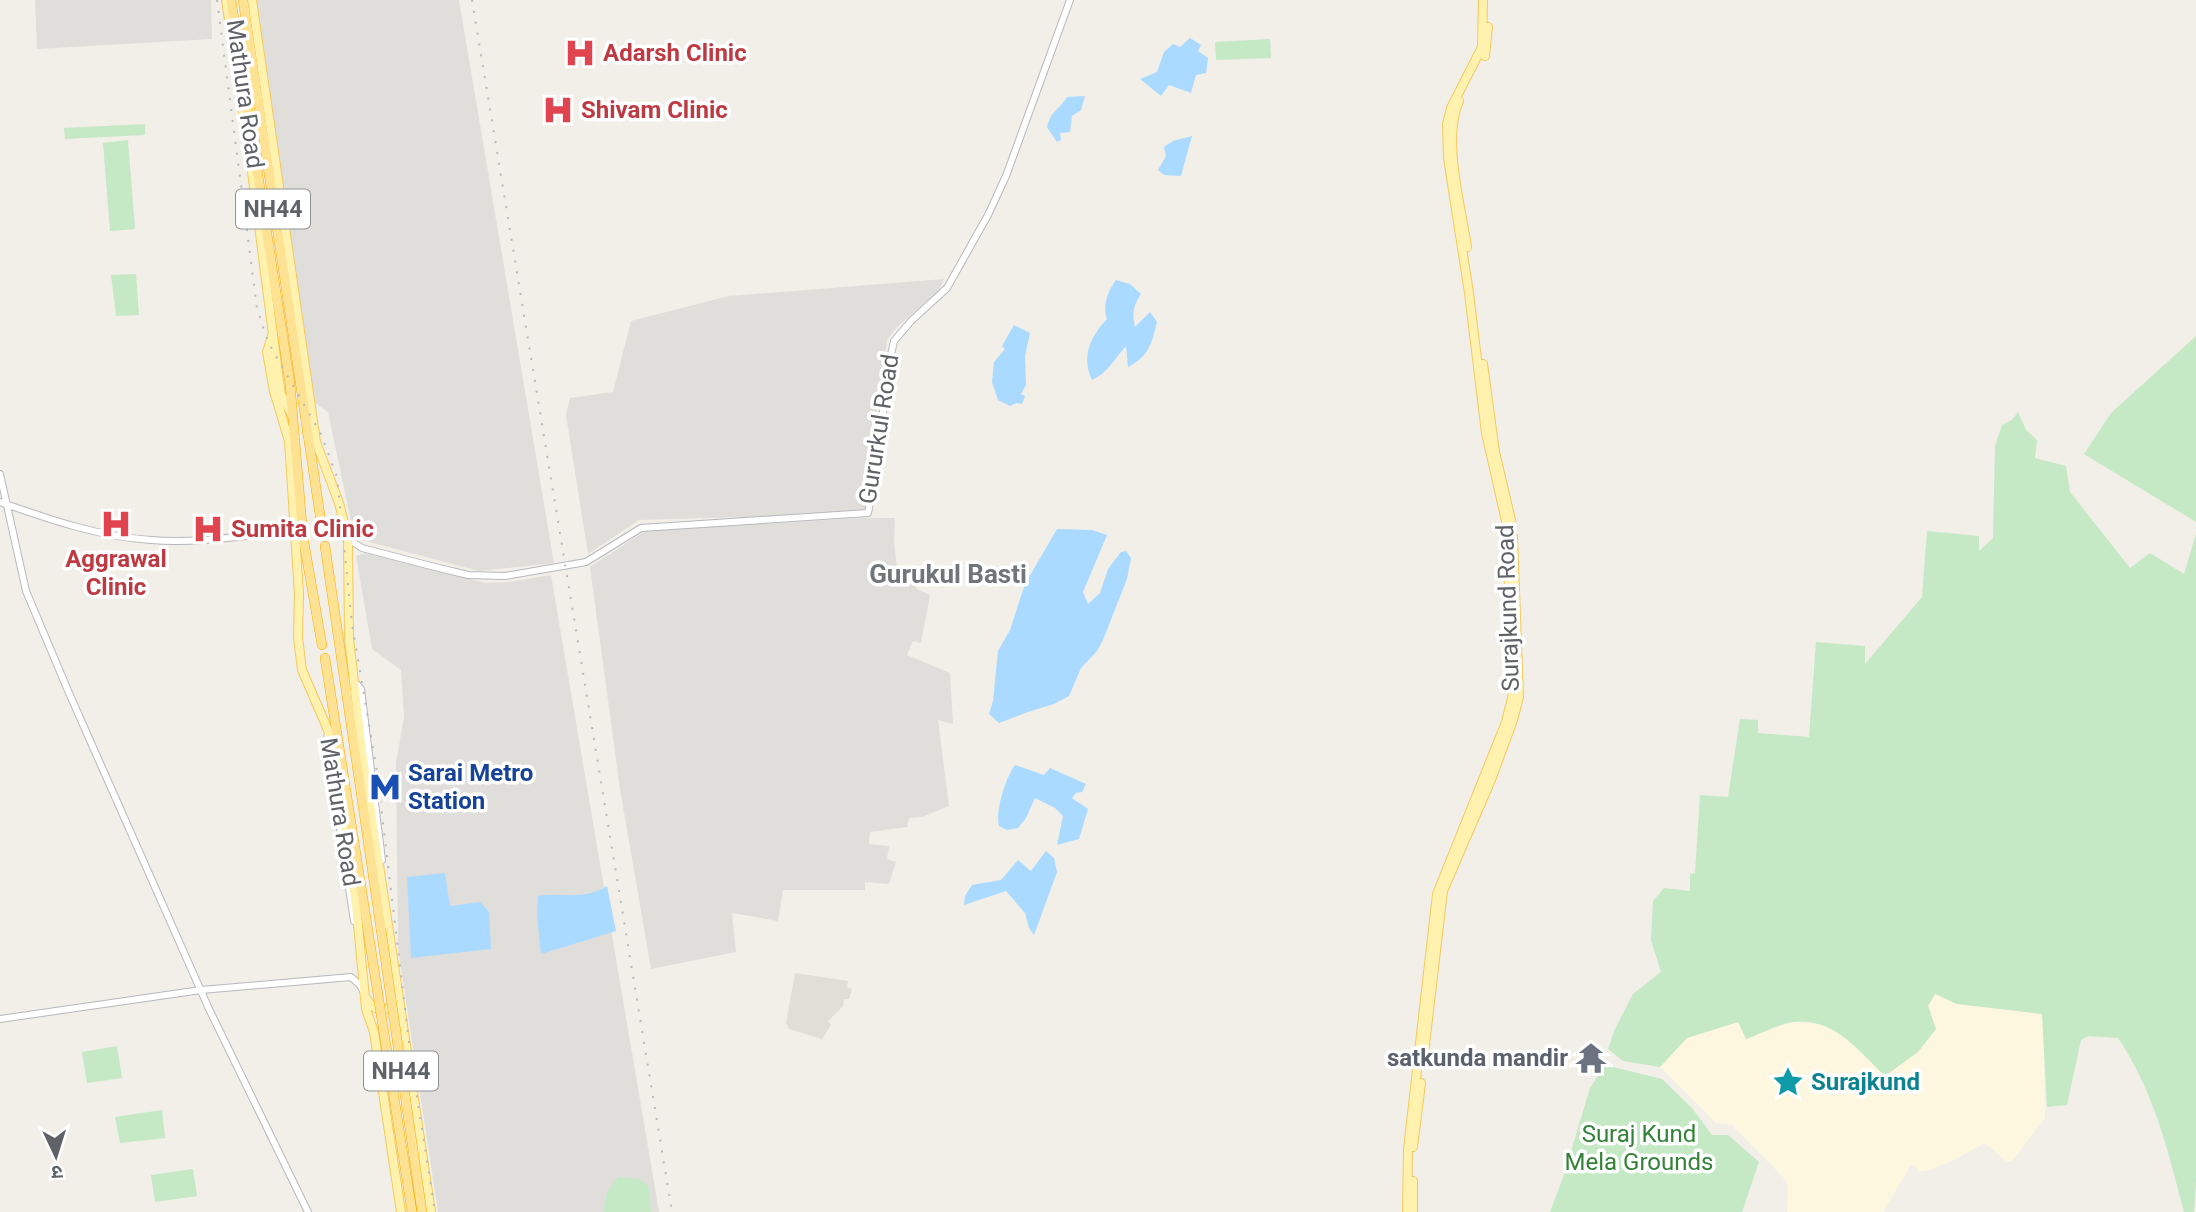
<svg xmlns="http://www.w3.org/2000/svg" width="2196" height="1212" font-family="Roboto,'Noto Sans Devanagari',sans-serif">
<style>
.commercial{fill:#fef7e0}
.industrial{fill:#e0deda}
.education{fill:#e1ded6}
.green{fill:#c5e8c5}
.water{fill:#aadaff}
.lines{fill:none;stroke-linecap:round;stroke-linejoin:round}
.minor-casing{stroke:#b5b8bc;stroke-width:8}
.major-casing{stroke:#f2c960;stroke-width:10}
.highway-casing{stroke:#f9ab00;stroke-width:10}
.minor{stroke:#fff;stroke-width:6}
.major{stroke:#fff2af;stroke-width:8}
.highway{stroke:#fde293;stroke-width:9}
.rail{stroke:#b6b7b8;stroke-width:2;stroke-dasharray:2 9;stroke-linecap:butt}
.highway-bridge-casing{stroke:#f9ab00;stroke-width:10;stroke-linecap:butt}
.highway-bridge{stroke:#fde293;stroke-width:9}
.labels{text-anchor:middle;stroke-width:7;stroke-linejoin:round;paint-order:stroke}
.shield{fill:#fff;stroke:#8f9295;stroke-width:2}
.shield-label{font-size:23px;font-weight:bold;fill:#5f6368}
.health-label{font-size:24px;font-weight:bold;fill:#be3a42;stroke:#fff;text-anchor:start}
.street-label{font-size:24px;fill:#5f6368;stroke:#fff}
.transit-label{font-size:24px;font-weight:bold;fill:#164399;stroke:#fff;text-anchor:start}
.worship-label{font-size:24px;font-weight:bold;fill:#5b616d;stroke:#fff;text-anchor:end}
.culture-label{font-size:24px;font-weight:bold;fill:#0d838f;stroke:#fff;text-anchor:start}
.park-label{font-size:24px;fill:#348238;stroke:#fff}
.neighbourhood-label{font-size:26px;font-weight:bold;fill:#70757a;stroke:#fff}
</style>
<rect width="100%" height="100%" fill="#f1efe8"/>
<path class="commercial" d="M 1935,994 L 1957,1004 L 2043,1014 L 2045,1118 L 2012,1161 L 2006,1161 L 1985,1143 L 1950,1162 L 1929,1170 L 1919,1172 L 1914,1164 L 1910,1167 L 1883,1212 L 1787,1212 L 1788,1191 L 1787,1183 L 1783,1177 L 1732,1125 L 1716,1123 L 1660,1067 L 1687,1038 L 1739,1022 L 1746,1039 L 1792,1022 L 1820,1024 L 1840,1032 L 1885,1076 L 1932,1013 L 1928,1006 Z"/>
<path class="industrial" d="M 35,0 L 211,0 L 212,39 L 37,49 Z
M 252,0 L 459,0 L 554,563 L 479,571 L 358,539 L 353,531 L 328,412 L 316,404 L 305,370 Z
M 944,279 L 939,290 L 896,328 L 887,340 L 865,510 L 777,516 L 639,520 L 588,554 L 566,415 L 570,398 L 613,392 L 631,321 L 729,296 Z
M 859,518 L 895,518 L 894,541 L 898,578 L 916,582 L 917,589 L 930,595 L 921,643 L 913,641 L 907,655 L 950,673 L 953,724 L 938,720 L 949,806 L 922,817 L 909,818 L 907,827 L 870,832 L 869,844 L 889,846 L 887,859 L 896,862 L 889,884 L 865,882 L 865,890 L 783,890 L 778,921 L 732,913 L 736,952 L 651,969 L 620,789 L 590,567 L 645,531 Z
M 365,553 L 485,583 L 509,582 L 551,575 L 659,1212 L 438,1212 L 398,948 L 396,763 L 404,717 L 401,670 L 372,649 L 356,556 Z"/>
<path class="education" d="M 795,973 L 848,981 L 847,987 L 852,989 L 849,999 L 844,999 L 843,1006 L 828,1021 L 831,1025 L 822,1039 L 789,1029 L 786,1023 Z"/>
<path class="green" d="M 1270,39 L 1271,58 L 1216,60 L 1215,42 Z
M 145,124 L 145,135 L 65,139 L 64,128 Z
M 128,140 L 135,229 L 110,231 L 103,143 Z
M 136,274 L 139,315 L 116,316 L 111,275 Z
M 2196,336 L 2196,522 L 2084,454 L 2111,413 Z
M 2018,412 L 2026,430 L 2037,440 L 2035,458 L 2066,466 L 2070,492 L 2130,568 L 2150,553 L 2184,574 L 2196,534 L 2196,1181 L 2194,1212 L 2184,1212 C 2168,1151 2154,1091 2118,1038 L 2088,1036 L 2081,1040 L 2067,1105 L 2047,1107 L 2042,1014 L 1957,1004 L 1935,994 L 1928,1006 L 1936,1029 L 1918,1052 L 1885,1076 C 1859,1051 1834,1017 1793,1022 C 1778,1024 1760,1034 1746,1039 L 1738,1022 L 1687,1038 L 1660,1067 L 1623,1061 L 1608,1049 L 1614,1031 L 1633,994 L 1661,972 L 1651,940 L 1653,901 L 1664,888 L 1690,891 L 1690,874 L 1695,873 L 1700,795 L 1728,797 L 1740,719 L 1758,720 L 1758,733 L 1809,737 L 1816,642 L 1865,646 L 1865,664 L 1922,597 L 1927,531 L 1979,536 L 1979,551 L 1993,538 L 1995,446 L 2002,425 L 2012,420 Z
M 117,1046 L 122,1078 L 87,1083 L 82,1052 Z
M 1605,1065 L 1662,1079 L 1692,1108 L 1712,1135 L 1728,1135 L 1759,1162 L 1742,1212 L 1550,1212 L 1564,1175 L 1590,1088 Z
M 162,1110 L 165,1138 L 120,1143 L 115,1117 Z
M 193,1169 L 197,1196 L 155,1202 L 151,1175 Z
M 618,1177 L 639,1179 L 648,1185 L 651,1212 L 603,1212 L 607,1193 Z"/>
<path class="water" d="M 1190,38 L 1201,45 L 1198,51 L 1208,58 L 1206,73 L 1196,75 L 1191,93 L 1169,85 L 1161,96 L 1140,79 L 1157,72 L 1164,52 L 1173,44 L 1180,47 Z
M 1085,96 L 1081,110 L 1072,116 L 1070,132 L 1060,133 L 1061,140 L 1057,142 L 1047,127 C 1051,111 1059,110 1067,97 Z
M 1192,136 L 1181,176 L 1164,175 L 1158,170 L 1166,156 L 1164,147 L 1173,141 Z
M 1116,280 L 1130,284 L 1141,294 C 1133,306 1132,313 1135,327 L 1150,312 L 1157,322 C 1152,344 1148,357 1128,367 L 1126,346 C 1114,359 1108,373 1092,380 C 1081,357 1090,337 1107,319 C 1102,306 1108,291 1116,280 Z
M 1014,325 L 1030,333 L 1025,356 L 1026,385 L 1021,394 L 1025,396 L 1022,404 L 1017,403 L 1010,406 L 998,400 L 992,382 L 994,362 L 1005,349 L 1002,346 Z
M 1057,529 L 1092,530 L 1107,535 L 1083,592 L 1088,604 L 1100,593 L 1108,569 L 1121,552 L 1126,551 L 1131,558 L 1127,579 L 1103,640 L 1097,651 L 1081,668 L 1069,696 L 1054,704 L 1028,712 L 999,723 L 989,714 L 993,701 L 998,651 L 1010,630 L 1025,584 Z
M 1015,765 L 1044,775 L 1050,768 L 1086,784 L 1082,792 L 1076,793 L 1072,798 L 1088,809 L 1079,839 L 1057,845 L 1063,816 L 1055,808 L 1035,798 L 1026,818 L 1018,828 L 1007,830 L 999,826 C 995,811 1006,777 1015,765 Z
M 1046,851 L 1054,858 L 1057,872 L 1034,935 L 1029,928 L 1025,913 L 1006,891 L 964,905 L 965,896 L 972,885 L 1001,880 L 1018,860 L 1031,871 Z
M 445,873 L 450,906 L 480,902 L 489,912 L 491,949 L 411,958 L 407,877 Z
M 607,886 L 616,931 L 541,954 L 537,916 L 538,896 C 566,892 583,901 607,886 Z"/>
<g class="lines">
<defs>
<path id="minor" d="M 0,474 L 26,591 L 69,693 L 209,1009 L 308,1212
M 0,502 C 48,519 100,537 151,540 C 199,544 248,535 295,530
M 348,539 L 362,548 L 431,566 L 468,575 L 505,576 L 586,562 L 641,528 L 868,513 L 877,465 L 888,368 L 894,341 L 911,321 L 947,288 L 988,215 L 1006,176 L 1070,0
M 354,681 L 361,689 L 382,860
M 328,731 L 327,743 L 354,921
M 0,1019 L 201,990 L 351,977 L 360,985 L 363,991"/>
<path id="major" d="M 226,0 L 251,164 L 279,381 L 281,394 L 293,417
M 252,0 L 316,442
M 1485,56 L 1488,27
M 1459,101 C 1442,139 1461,206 1467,247
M 273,333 L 267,352 L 274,391 L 289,441 L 299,594 L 298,637 L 302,670 L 331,737 L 334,752 L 356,904 L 366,1009 L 374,1032 L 401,1212
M 1483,364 L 1495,452 L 1511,520
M 307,433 L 316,442 L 339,503 L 348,539 L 349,638 L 361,745 L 431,1212
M 366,998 C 373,1011 386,1015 396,1001
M 1424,1053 L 1443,891 L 1491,780 L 1513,720 L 1519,697 L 1513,536
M 1413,1147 L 1421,1083
M 1407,1212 L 1408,1149 L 1437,894 L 1506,722 L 1514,690 L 1506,521 L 1486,433 L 1469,293 L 1448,158 L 1447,124 L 1451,108 L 1482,47 L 1483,0
M 1413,1212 L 1413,1181"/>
<path id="highway" d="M 231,0 L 290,384 L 303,537 L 322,645
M 243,0 L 323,535
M 325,546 L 381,929
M 325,658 L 368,931"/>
</defs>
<use href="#minor" class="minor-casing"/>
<use href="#major" class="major-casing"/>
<use href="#highway" class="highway-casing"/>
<use href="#minor" class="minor"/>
<use href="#major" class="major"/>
<use href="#highway" class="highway"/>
<path class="rail" d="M 217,0 L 257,308 L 268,342 L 321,434 L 337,477 L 352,624 L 377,772 L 411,1059 L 435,1212
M 472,0 L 672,1212"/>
<defs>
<path id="highway-bridge" d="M 381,929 L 422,1212
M 368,931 L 412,1212"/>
</defs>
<use href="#highway-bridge" class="highway-bridge-casing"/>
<use href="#highway-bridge" class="highway-bridge"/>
</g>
<defs>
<symbol id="hospital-bare" viewBox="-9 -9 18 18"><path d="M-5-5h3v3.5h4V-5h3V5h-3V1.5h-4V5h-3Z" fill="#e0444e" stroke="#fff" stroke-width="2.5" paint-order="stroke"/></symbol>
<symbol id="metro-bare" viewBox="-9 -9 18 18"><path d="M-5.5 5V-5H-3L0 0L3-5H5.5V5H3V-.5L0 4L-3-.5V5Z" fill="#1a4fb4" stroke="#fff" stroke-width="2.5" paint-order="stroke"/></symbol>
<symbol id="temple-bare" viewBox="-9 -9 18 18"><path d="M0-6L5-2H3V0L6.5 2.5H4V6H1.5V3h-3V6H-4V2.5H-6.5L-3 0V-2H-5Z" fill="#6b7280" stroke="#fff" stroke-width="2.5" paint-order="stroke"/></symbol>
<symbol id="sight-bare" viewBox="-9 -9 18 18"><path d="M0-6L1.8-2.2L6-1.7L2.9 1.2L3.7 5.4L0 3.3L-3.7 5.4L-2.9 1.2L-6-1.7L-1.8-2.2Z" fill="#0f9aa8" stroke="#fff" stroke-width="2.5" paint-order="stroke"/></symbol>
</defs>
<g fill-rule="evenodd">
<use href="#hospital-bare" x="558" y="31" width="44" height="44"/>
<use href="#hospital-bare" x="536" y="88" width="44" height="44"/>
<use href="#hospital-bare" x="94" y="502" width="44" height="44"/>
<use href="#hospital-bare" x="186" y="507" width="44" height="44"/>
<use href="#metro-bare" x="363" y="765" width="44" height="44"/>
<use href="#temple-bare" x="1569" y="1036" width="44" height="44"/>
<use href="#sight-bare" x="1766" y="1060" width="44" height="44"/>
</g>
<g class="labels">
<g class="shield">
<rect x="236" y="189.5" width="74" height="39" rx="5"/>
<rect x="364" y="1051.5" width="74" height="39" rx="5"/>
</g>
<g class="shield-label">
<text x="273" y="217">NH44</text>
<text x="401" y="1079">NH44</text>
</g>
<g class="health-label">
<text x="603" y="61">Adarsh Clinic</text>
<text x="581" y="118">Shivam Clinic</text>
<text x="231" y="537">Sumita Clinic</text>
<text x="116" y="567" text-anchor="middle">Aggrawal<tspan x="116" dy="28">Clinic</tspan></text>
</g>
<g class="street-label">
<text transform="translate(245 94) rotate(82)" y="8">Mathura Road</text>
<text transform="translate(879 429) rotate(-81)" y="8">Gururkul Road</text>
<text transform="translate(1508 608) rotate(-92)" y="8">Surajkund Road</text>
<text transform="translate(340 812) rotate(81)" y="8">Mathura Road</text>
</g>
<g class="transit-label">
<text x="408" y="781">Sarai Metro<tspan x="408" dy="28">Station</tspan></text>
</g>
<g class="worship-label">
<text x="1568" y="1066">satkunda mandir</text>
</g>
<g class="culture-label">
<text x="1811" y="1090">Surajkund</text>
</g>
<g class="park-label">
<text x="1639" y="1142">Suraj Kund<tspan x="1639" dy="28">Mela Grounds</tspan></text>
</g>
<g class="neighbourhood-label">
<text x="948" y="583">Gurukul Basti</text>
</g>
</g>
<g transform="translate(56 1156) rotate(176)" stroke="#ffffff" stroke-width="5" paint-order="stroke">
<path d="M0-5L12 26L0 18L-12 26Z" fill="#5f6368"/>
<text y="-10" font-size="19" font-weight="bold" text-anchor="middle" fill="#5f6368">उ</text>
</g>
</svg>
